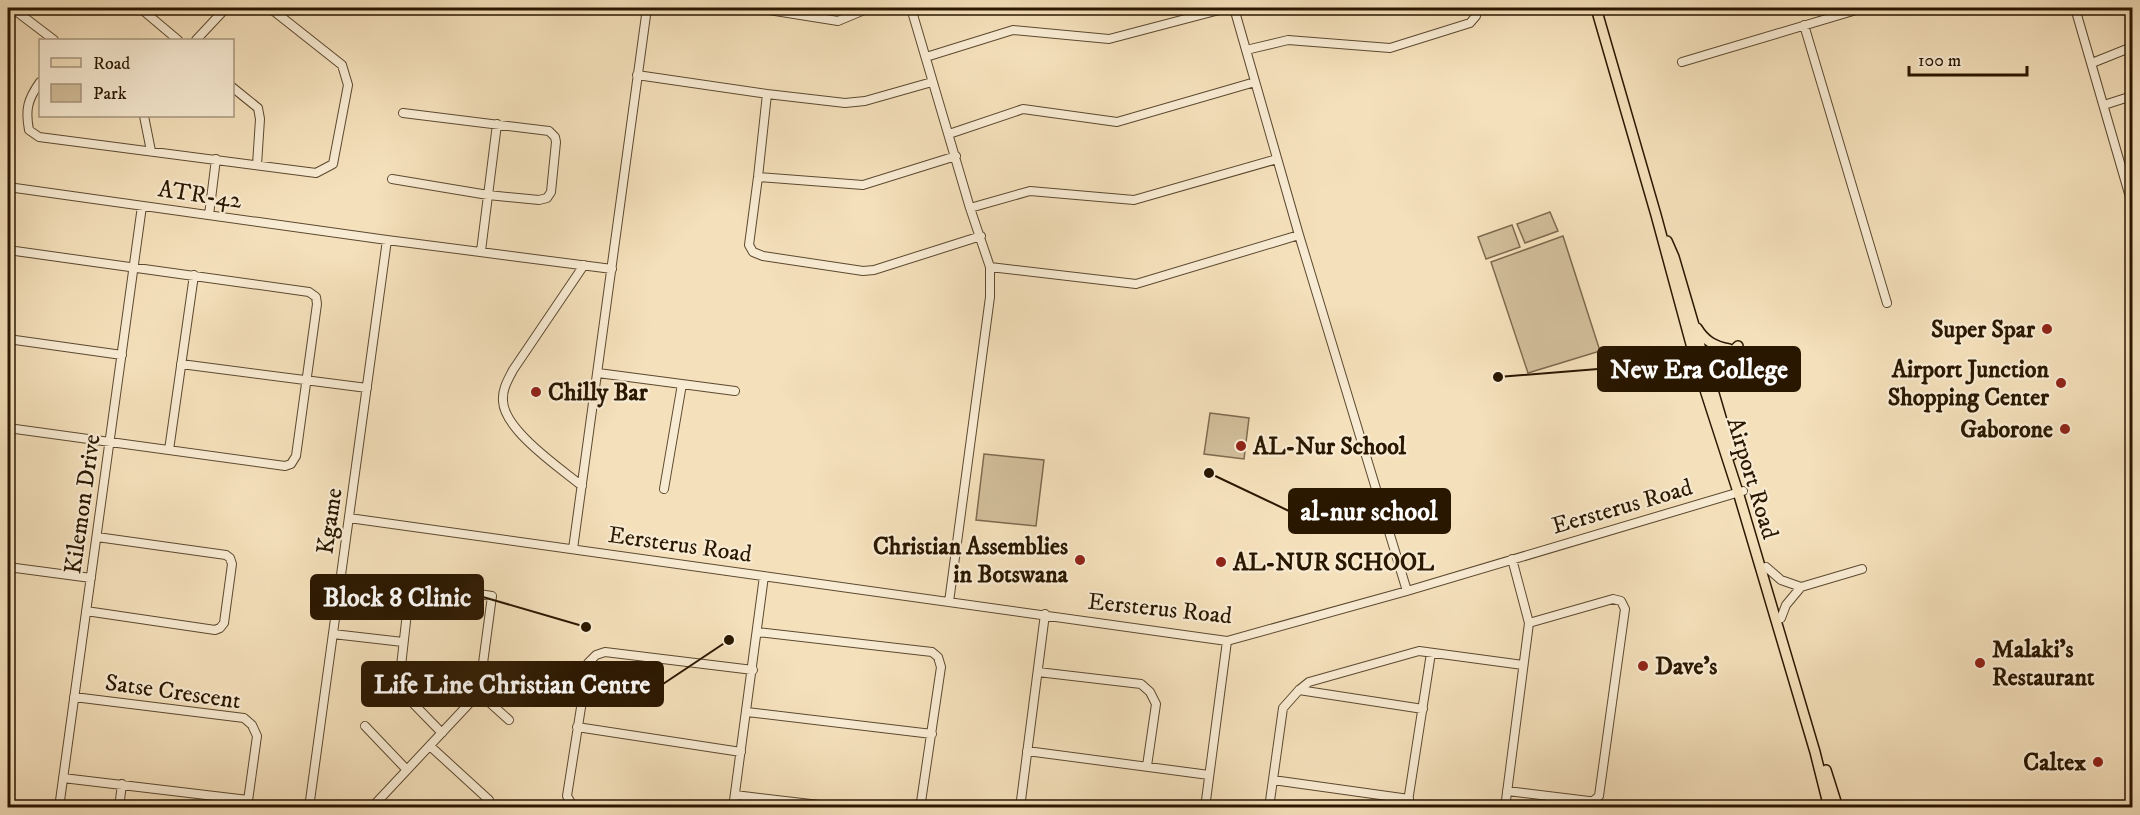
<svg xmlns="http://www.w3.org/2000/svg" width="2140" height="815" font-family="'IM FELL DW Pica',serif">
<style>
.green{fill:#d2be9b;stroke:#7e6a4e;stroke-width:1.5}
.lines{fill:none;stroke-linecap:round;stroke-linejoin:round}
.minor-casing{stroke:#5c492f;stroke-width:10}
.major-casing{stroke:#2a1700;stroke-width:12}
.minor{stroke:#f8ebd3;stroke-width:8}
.major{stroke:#f4e0bb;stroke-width:9}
.poi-dot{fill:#8f2418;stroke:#f8ebd3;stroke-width:2}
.labels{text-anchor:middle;stroke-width:4.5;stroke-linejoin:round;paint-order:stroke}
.street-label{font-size:24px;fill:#2a1700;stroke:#f8ebd3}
.poi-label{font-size:24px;font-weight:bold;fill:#2a1700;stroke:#f8ebd3;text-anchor:end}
.leader{fill:none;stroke:#2a1700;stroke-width:2}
.callout-dot{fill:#2a1700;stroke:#f8ebd3;stroke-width:2}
.callout{fill:#2a1700;stroke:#2a1700;stroke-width:2}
.callout-label{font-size:26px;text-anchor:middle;font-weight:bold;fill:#fff}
</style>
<rect width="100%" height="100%" fill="#f4e0bb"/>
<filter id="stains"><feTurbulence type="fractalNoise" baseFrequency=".00333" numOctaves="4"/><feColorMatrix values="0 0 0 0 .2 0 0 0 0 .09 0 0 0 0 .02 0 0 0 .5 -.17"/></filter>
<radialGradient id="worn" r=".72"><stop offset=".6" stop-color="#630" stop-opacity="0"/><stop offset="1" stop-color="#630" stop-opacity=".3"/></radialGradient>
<path class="green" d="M 1550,212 L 1558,231 L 1525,243 L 1517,224 Z
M 1512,225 L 1520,247 L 1486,259 L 1478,237 Z
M 1563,236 L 1600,351 L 1528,373 L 1491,262 Z
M 1210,413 L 1249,418 L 1244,459 L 1204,454 Z
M 984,454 L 1044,460 L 1036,526 L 976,520 Z"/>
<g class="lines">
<defs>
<path id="minor" d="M 12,8 L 54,40
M 140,8 L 178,40
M 756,8 L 838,21 L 862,11 L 862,8
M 911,8 L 970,208 L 990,267 L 990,297 L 949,602
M 1234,8 L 1299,235 L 1407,591
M 2075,8 L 2132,204
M 2132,8 L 2132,9
M 1804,25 L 1887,303
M 196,40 L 226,8
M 1246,50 L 1288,40 L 1390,48 L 1470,23 L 1476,16 L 1476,8
M 926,57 L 1013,30 L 1109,39 L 1227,8
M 1682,62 L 1863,8
M 2092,63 L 2132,47
M 637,75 L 767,94 L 845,103 L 865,101 L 932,82
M 40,82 C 28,99 25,109 29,130 L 39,137 L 316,173 L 333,164 L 348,85 L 342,65 L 270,8
M 232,87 L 258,108 L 260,119 L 257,165
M 767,94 L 758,177 L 749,245 L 753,252 L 763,256 L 863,271 L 874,270 L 981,236
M 2104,105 L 2132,96
M 144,116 L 151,151
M 949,134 L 1023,109 L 1117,122 L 1255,82
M 758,177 L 863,185 L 956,156
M 392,179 L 488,195 L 539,200 L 547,198 L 551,192 L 556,142 L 555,137 L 549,131 L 403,113
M 8,187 L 387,240 L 612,269
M 970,208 L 1030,191 L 1134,200 L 1277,159
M 209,215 L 216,159
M 8,250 L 309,292 L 316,297 L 317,304 L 296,456 L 291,464 L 285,466 L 8,428
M 481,251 L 497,124
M 990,267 L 1136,284 L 1299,235
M 8,339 L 122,355
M 181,364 L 367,388
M 598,373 L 735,391
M 169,450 L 194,275
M 582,486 C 560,468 504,430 503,401 C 502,389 508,380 513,370 L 584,265
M 664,489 L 682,384
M 349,518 L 1227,641 L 1407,591 L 1743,491
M 8,531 L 8,538
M 573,549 L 647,8
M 8,567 L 91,578
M 1766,567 L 1781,580 L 1801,587 L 1862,569
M 86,611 L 215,630 L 220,628 L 224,623 L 232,564 L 230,558 L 226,555 L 97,537
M 1781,618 L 1786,605 L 1801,587
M 757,632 L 932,652 L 938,657 L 941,667 L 921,802 L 917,808
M 333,634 L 403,642
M 1038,672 L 1141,684 L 1150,692 L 1156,704 L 1147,766
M 1299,690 L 1423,709
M 479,693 L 509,720
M 74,697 L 244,718 L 252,725 L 257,736 L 247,808
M 434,699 L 472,702
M 747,712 L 932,734
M 365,726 L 407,770
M 577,727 L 741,752
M 430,746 L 489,800
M 1027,751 L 1209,775
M 63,778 L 248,800
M 1273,780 L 1409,799
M 1507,791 L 1589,801 L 1593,801 L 1599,796 L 1625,609 L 1621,601 L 1613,599 L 1529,623
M 735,795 L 845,808
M 8,805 L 27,808
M 59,808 L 142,206
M 119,808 L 122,784
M 309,808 L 387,240
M 369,808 L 376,803 L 479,693 L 492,596 L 413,584 L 410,586 L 399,684 L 403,693 L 442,733
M 574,808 L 567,796 L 588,663 L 596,655 L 605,652 L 753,670
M 733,808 L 764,576
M 1020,808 L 1045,614
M 1205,808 L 1227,641
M 1269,808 L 1283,708 L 1299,690 L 1309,682 L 1419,651 L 1523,665
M 1407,808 L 1431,653
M 1505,808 L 1529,623 L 1512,559"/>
<path id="major" d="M 1596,8 L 1656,215 L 1695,359 L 1738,492 L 1815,752 L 1829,808
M 1667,241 L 1674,257 L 1732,455
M 1697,328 C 1705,341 1714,346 1729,349
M 1712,385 L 1717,366 L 1738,346
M 1826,770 L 1838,808"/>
</defs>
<use href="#minor" class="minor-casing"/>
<use href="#major" class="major-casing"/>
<use href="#minor" class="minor"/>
<use href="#major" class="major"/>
</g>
<g class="poi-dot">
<circle cx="2047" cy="329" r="6"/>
<circle cx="2061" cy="383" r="6"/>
<circle cx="536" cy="392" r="6"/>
<circle cx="2065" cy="429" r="6"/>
<circle cx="1241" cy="446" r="6"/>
<circle cx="1080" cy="560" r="6"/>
<circle cx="1221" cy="562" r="6"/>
<circle cx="1980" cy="663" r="6"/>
<circle cx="1643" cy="666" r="6"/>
<circle cx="2098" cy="762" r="6"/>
</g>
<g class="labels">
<g class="street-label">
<text transform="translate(200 194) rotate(8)" y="8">ATR-42</text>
<text transform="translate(1753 478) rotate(73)" y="8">Airport Road</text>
<text transform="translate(82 504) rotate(-82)" y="8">Kilemon Drive</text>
<text transform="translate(1622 506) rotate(-16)" y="8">Eersterus Road</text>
<text transform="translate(329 521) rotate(-82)" y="8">Kgame</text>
<text transform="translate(680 544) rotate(8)" y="8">Eersterus Road</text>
<text transform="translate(1160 608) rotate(6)" y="8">Eersterus Road</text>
<text transform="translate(173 691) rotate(8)" y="8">Satse Crescent</text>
</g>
<g class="poi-label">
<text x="2035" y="337">Super Spar</text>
<text x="2049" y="377">Airport Junction<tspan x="2049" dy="28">Shopping Center</tspan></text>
<text x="548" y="400" text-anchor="start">Chilly Bar</text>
<text x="2053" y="437">Gaborone</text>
<text x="1253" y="454" text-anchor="start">AL-Nur School</text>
<text x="1068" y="554">Christian Assemblies<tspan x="1068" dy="28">in Botswana</tspan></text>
<text x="1233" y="570" text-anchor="start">AL-NUR SCHOOL</text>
<text x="1992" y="657" text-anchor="start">Malaki's<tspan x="1992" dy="28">Restaurant</tspan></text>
<text x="1655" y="674" text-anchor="start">Dave's</text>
<text x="2086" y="770">Caltex</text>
</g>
</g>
<path class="leader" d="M1498 377L1598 369M1209 473L1289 511M586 627L483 597M729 640L663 684"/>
<g class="callout-dot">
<circle cx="1498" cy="377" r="6"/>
<circle cx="1209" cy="473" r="6"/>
<circle cx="586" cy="627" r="6"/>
<circle cx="729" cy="640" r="6"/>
</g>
<g class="callout">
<rect x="1598" y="347" width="202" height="44" rx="6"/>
<rect x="1289" y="489" width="161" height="44" rx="6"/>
<rect x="311" y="575" width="172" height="44" rx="6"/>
<rect x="362" y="662" width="301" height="44" rx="6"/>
</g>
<g class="callout-label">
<text x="1699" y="378">New Era College</text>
<text x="1369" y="520">al-nur school</text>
<text x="397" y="606">Block 8 Clinic</text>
<text x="512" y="693">Life Line Christian Centre</text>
</g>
<rect width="2140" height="815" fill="none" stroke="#f4e0bb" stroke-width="30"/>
<rect x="9" y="9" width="2122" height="797" fill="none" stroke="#2a1700" stroke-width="3"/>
<rect x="15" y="15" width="2110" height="785" fill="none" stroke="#2a1700" stroke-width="1.5"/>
<rect x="39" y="39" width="195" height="78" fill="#f8ebd3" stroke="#a6967f" stroke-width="1.5"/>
<rect x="51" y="58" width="30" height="9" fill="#f4e0bb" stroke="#a6967f" stroke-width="1.5"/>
<text x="93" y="69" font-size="18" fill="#2a1700">Road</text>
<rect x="51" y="84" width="30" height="18" fill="#d2be9b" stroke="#a6967f" stroke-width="1.5"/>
<text x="93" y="99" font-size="18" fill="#2a1700">Park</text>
<path d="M1909 66v9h118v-9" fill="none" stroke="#2a1700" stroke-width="3"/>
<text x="1918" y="66" font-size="18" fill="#2a1700" stroke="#f8ebd3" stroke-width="4.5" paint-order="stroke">100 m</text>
<rect width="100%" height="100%" filter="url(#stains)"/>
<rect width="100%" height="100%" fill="url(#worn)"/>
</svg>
